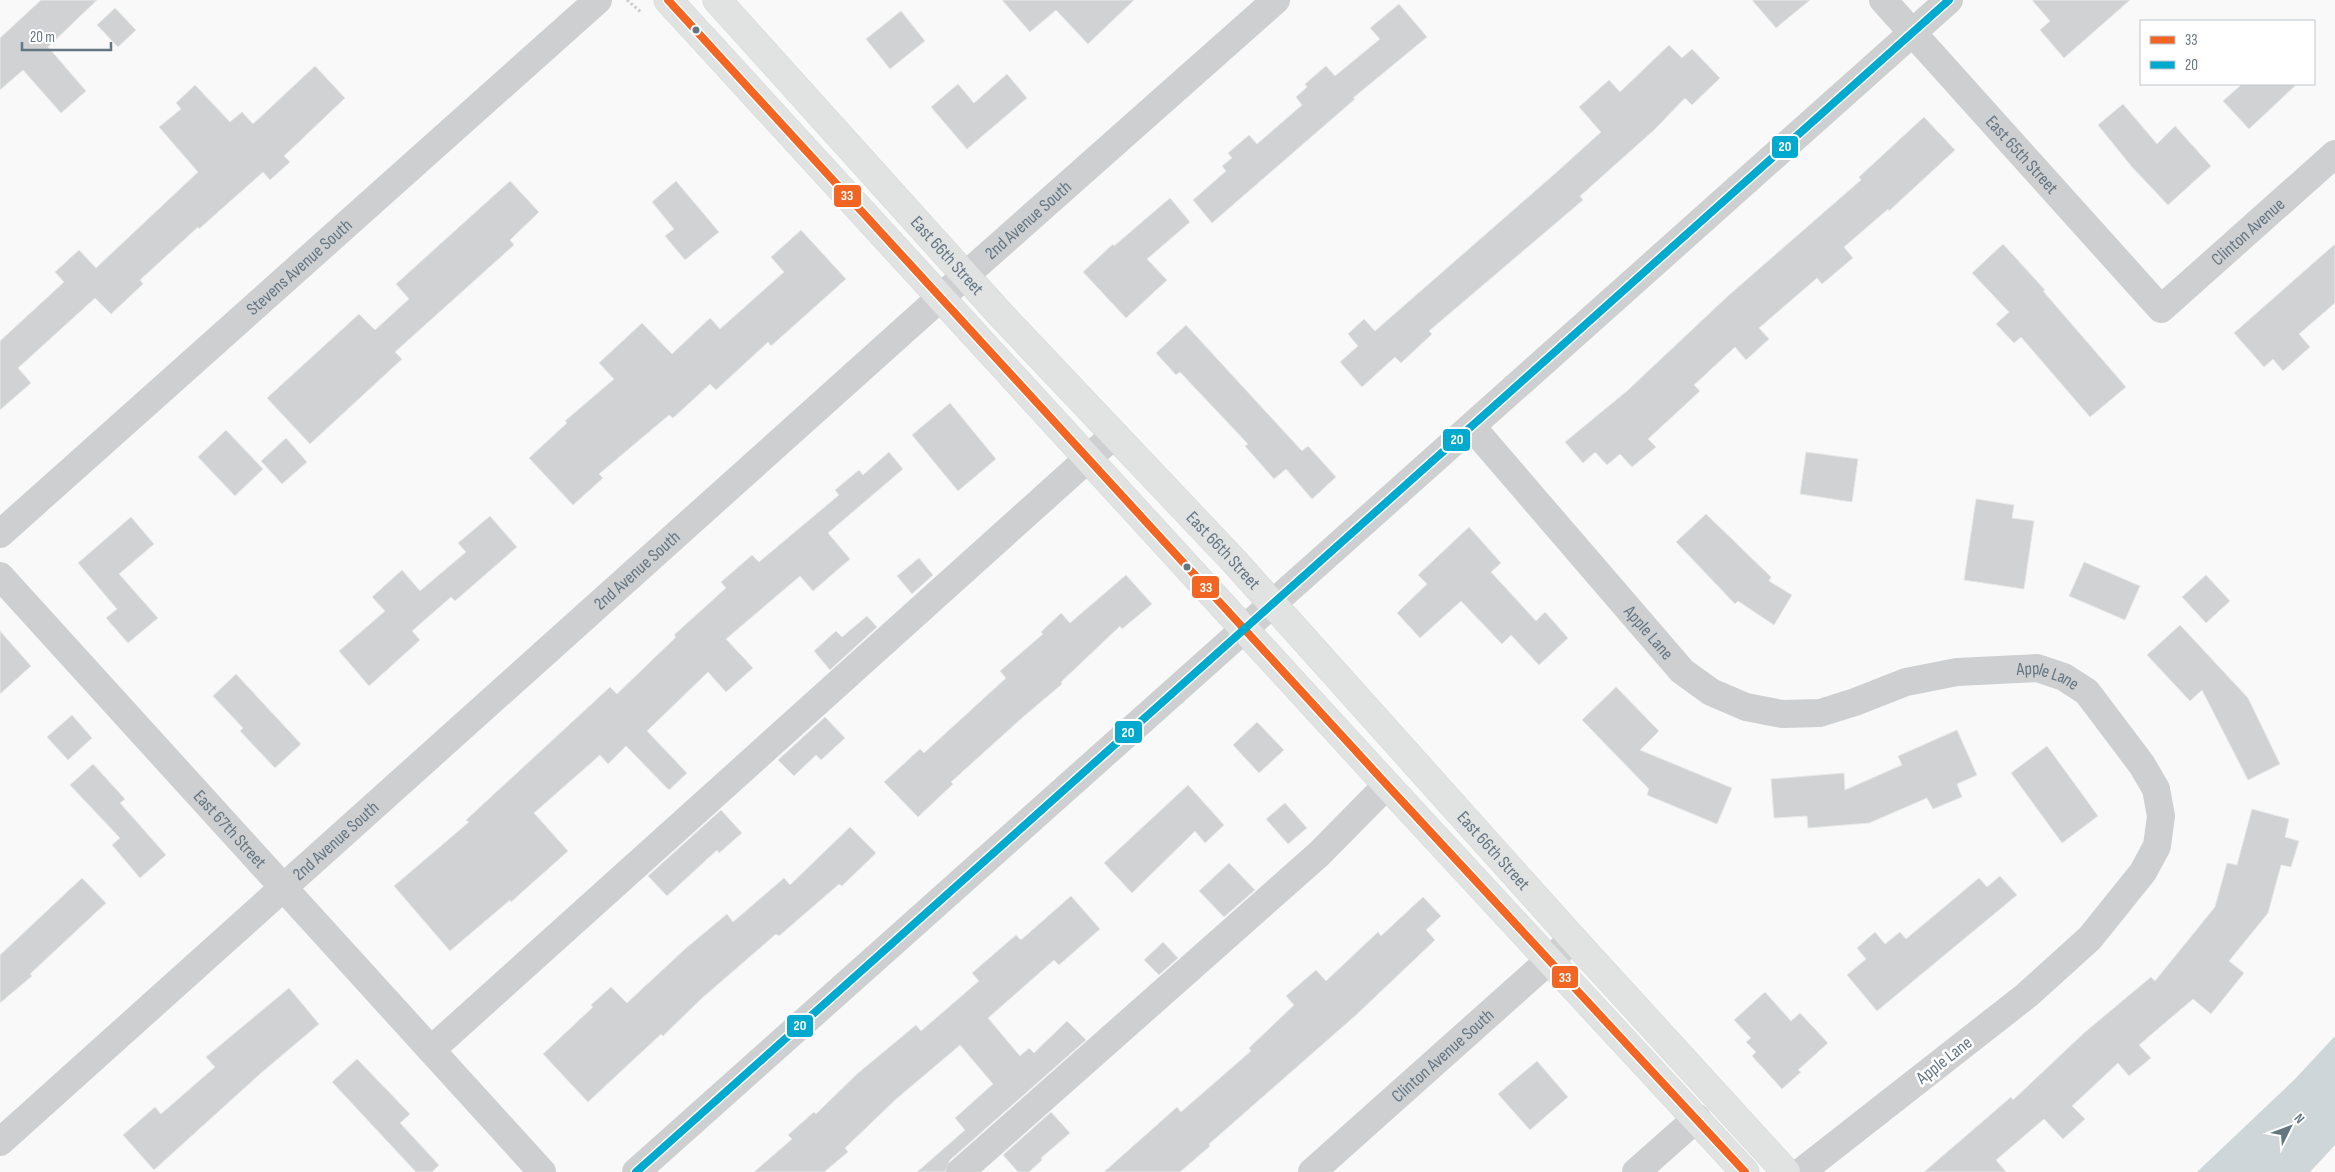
<svg xmlns="http://www.w3.org/2000/svg" width="2335" height="1172" font-family="'Sofia Sans Condensed',sans-serif">
<style>
.water{fill:#ced6d9}
.building{fill:#d0d2d3;stroke:#e8e8e8}
.lines{fill:none;stroke-linecap:round;stroke-linejoin:round}
.major-casing{stroke:#d5d6d7;stroke-width:29}
.path{stroke:#cbcccd;stroke-width:3;stroke-dasharray:2.5 2.5;stroke-linecap:butt}
.minor{stroke:#cecfd0;stroke-width:28}
.major{stroke:#e1e2e2;stroke-width:28}
.bus-1-casing{stroke:#fff;stroke-width:11}
.bus-2-casing{stroke:#fff;stroke-width:11}
.bus-1{stroke:#f26522;stroke-width:8}
.bus-2{stroke:#00a9ce;stroke-width:8}
.bus-dot{fill:#657683;stroke:#fff;stroke-width:2}
.labels{text-anchor:middle;stroke-width:5;stroke-linejoin:round;paint-order:stroke}
.street-label{font-size:18px;fill:#657683;stroke:#fff}
.line-badge{stroke:#fff;stroke-width:2}
.badge-label{font-size:14px;text-anchor:middle;font-weight:bold;fill:#fff}
</style>
<rect width="100%" height="100%" fill="#f9f9f9"/>
<path class="water" d="M 2335,1036 L 2335,1145 L 2310,1172 L 2197,1172 L 2295,1079 Z"/>
<path class="building" d="M 41,0 L 97,0 L 48,47 L 86,91 L 61,113 L 23,70 L 0,90 L 0,38 Z
M 1002,0 L 1134,0 L 1088,44 L 1056,10 L 1030,32 Z
M 1752,0 L 1810,0 L 1776,28 Z
M 2032,0 L 2130,0 L 2064,58 L 2040,30 L 2050,21 Z
M 1399,4 L 1427,37 L 1353,98 L 1355,99 L 1212,223 L 1193,200 L 1226,171 L 1222,166 L 1232,158 L 1228,153 L 1249,135 L 1257,144 L 1302,105 L 1296,97 L 1307,87 L 1305,84 L 1326,66 L 1335,76 L 1380,39 L 1370,28 Z
M 115,8 L 136,30 L 118,47 L 97,25 Z
M 901,11 L 925,41 L 890,69 L 866,39 Z
M 1669,45 L 1682,58 L 1692,49 L 1720,78 L 1692,105 L 1685,98 L 1654,130 L 1580,196 L 1583,200 L 1429,331 L 1432,334 L 1401,363 L 1395,357 L 1362,387 L 1340,362 L 1358,346 L 1348,334 L 1364,319 L 1375,331 L 1558,171 L 1601,132 L 1579,107 L 1609,80 L 1620,92 Z
M 315,66 L 345,98 L 284,156 L 290,162 L 270,180 L 263,172 L 199,229 L 198,227 L 140,280 L 143,284 L 111,314 L 95,298 L 18,368 L 31,383 L 0,410 L 0,341 L 64,282 L 55,272 L 79,250 L 96,268 L 198,172 L 159,127 L 181,109 L 176,103 L 195,85 L 230,122 L 242,112 L 253,124 Z
M 1007,74 L 1027,98 L 967,149 L 931,107 L 958,84 L 974,103 Z
M 2242,84 L 2297,84 L 2249,129 L 2223,101 Z
M 2123,104 L 2157,144 L 2175,126 L 2211,166 L 2168,205 L 2132,167 L 2098,125 Z
M 1924,117 L 1955,150 L 1889,211 L 1888,209 L 1844,247 L 1853,258 L 1822,284 L 1817,278 L 1759,328 L 1769,339 L 1746,360 L 1735,347 L 1694,385 L 1700,391 L 1648,439 L 1656,447 L 1632,467 L 1620,454 L 1607,465 L 1595,452 L 1583,463 L 1565,442 L 1627,391 L 1729,295 L 1861,180 L 1859,177 Z
M 510,181 L 539,212 L 510,240 L 514,245 L 395,352 L 402,359 L 310,444 L 267,398 L 359,314 L 375,330 L 409,299 L 396,284 Z
M 676,181 L 719,232 L 685,260 L 665,236 L 674,229 L 652,202 Z
M 1170,198 L 1190,222 L 1147,259 L 1167,280 L 1126,318 L 1083,272 L 1113,244 L 1114,246 Z
M 801,230 L 846,279 L 771,346 L 768,342 L 716,390 L 710,384 L 673,418 L 669,415 L 599,474 L 603,478 L 573,505 L 529,458 L 567,423 L 565,421 L 614,379 L 599,363 L 642,323 L 672,354 L 710,318 L 720,329 L 784,272 L 771,257 Z
M 2003,244 L 2045,290 L 2043,291 L 2126,387 L 2090,417 L 2021,337 L 2014,343 L 1996,324 L 2009,312 L 1972,273 Z
M 2335,244 L 2335,303 L 2299,334 L 2310,347 L 2283,371 L 2273,359 L 2264,367 L 2234,333 Z
M 1186,325 L 1302,451 L 1308,446 L 1336,477 L 1312,499 L 1286,469 L 1274,479 L 1245,446 L 1248,444 L 1180,372 L 1176,375 L 1156,353 Z
M 950,403 L 996,459 L 958,491 L 912,435 Z
M 226,430 L 263,469 L 235,496 L 198,457 Z
M 286,438 L 307,462 L 282,484 L 261,461 Z
M 889,452 L 903,469 L 828,533 L 850,559 L 813,591 L 800,576 L 726,639 L 753,668 L 726,692 L 708,672 L 647,731 L 687,773 L 669,790 L 626,746 L 608,764 L 600,755 L 534,813 L 568,851 L 511,902 L 510,900 L 450,951 L 394,886 L 469,822 L 466,820 L 610,687 L 617,694 L 676,637 L 674,635 L 726,588 L 721,582 L 752,555 L 759,562 L 839,495 L 835,490 L 859,470 L 863,475 Z
M 1806,452 L 1858,459 L 1852,502 L 1800,494 Z
M 1976,499 L 2014,505 L 2012,518 L 2034,521 L 2024,589 L 1964,580 Z
M 1706,514 L 1771,577 L 1769,581 L 1792,595 L 1774,625 L 1738,601 L 1735,604 L 1676,542 Z
M 490,516 L 517,547 L 455,601 L 451,597 L 412,631 L 420,640 L 369,686 L 339,651 L 385,611 L 372,597 L 402,570 L 420,591 L 466,552 L 458,543 Z
M 131,517 L 154,544 L 119,574 L 158,618 L 128,643 L 106,618 L 117,609 L 78,563 Z
M 1469,527 L 1501,563 L 1491,572 L 1536,621 L 1545,612 L 1568,638 L 1539,665 L 1511,635 L 1502,644 L 1461,601 L 1420,638 L 1397,613 L 1427,584 L 1418,575 Z
M 919,558 L 933,575 L 912,594 L 897,576 Z
M 2084,562 L 2140,586 L 2125,620 L 2069,596 Z
M 1126,575 L 1152,604 L 1122,629 L 1120,626 L 1061,682 L 1062,684 L 1023,717 L 951,782 L 953,784 L 918,817 L 884,782 L 920,749 L 924,753 L 1006,678 L 1000,671 L 1043,634 L 1041,632 L 1061,613 L 1070,623 Z
M 2206,575 L 2230,601 L 2206,623 L 2182,597 Z
M 867,616 L 877,627 L 830,670 L 814,651 L 836,631 L 842,637 Z
M 2180,625 L 2248,698 L 2280,764 L 2248,780 L 2202,690 L 2190,701 L 2147,655 Z
M 0,631 L 31,666 L 0,694 Z
M 236,674 L 301,744 L 275,768 L 240,731 L 243,728 L 213,696 Z
M 1616,687 L 1659,731 L 1640,750 L 1732,788 L 1717,824 L 1647,795 L 1649,789 L 1582,720 Z
M 72,715 L 92,738 L 68,760 L 47,737 Z
M 825,717 L 845,738 L 821,760 L 816,755 L 794,776 L 778,760 Z
M 1257,722 L 1284,750 L 1259,773 L 1233,745 Z
M 1957,730 L 1977,775 L 1957,784 L 1962,797 L 1933,809 L 1927,798 L 1869,823 L 1808,828 L 1807,816 L 1774,818 L 1771,779 L 1844,773 L 1845,790 L 1902,765 L 1898,756 Z
M 2047,746 L 2098,816 L 2062,843 L 2011,773 Z
M 93,764 L 125,799 L 120,803 L 166,855 L 140,878 L 112,845 L 120,838 L 70,785 Z
M 1188,785 L 1224,825 L 1205,843 L 1195,831 L 1132,893 L 1104,863 Z
M 1285,803 L 1307,828 L 1288,844 L 1266,819 Z
M 2252,809 L 2289,819 L 2285,837 L 2299,841 L 2291,867 L 2281,865 L 2268,913 L 2229,961 L 2244,973 L 2211,1014 L 2193,999 L 2139,1045 L 2151,1058 L 2129,1076 L 2118,1063 L 2072,1106 L 2085,1119 L 2063,1139 L 2044,1119 L 1996,1160 L 2006,1172 L 1924,1172 L 2011,1097 L 2013,1100 L 2084,1033 L 2151,977 L 2155,981 L 2215,907 L 2227,863 L 2237,865 Z
M 721,810 L 742,833 L 719,853 L 717,850 L 667,896 L 648,876 Z
M 850,827 L 876,853 L 842,886 L 839,884 L 779,936 L 776,934 L 701,999 L 663,1036 L 661,1034 L 588,1102 L 543,1054 L 593,1007 L 591,1005 L 611,987 L 627,1003 L 685,949 L 727,914 L 733,922 L 784,878 L 790,885 Z
M 1229,863 L 1255,890 L 1224,917 L 1199,891 Z
M 2000,876 L 2017,895 L 1877,1011 L 1847,975 L 1866,959 L 1857,948 L 1875,932 L 1885,944 L 1900,932 L 1906,939 L 1979,878 L 1987,887 Z
M 82,878 L 106,903 L 30,974 L 32,976 L 0,1003 L 0,955 Z
M 1071,896 L 1100,929 L 1059,965 L 1054,960 L 988,1018 L 1020,1056 L 1029,1048 L 1034,1053 L 1067,1021 L 1086,1040 L 950,1160 L 945,1172 L 917,1172 L 965,1130 L 955,1118 L 993,1084 L 960,1045 L 895,1100 L 845,1148 L 848,1152 L 824,1172 L 754,1172 L 792,1139 L 788,1135 L 814,1112 L 816,1114 L 857,1074 L 916,1025 L 921,1031 L 979,981 L 972,973 L 1016,935 L 1021,940 Z
M 1423,897 L 1441,916 L 1426,930 L 1435,940 L 1356,1015 L 1209,1144 L 1210,1146 L 1180,1172 L 1104,1172 L 1177,1107 L 1181,1112 L 1251,1051 L 1249,1048 L 1294,1005 L 1286,996 L 1316,970 L 1326,981 L 1378,932 L 1381,936 Z
M 1163,942 L 1178,958 L 1159,975 L 1144,960 Z
M 289,988 L 319,1024 L 261,1073 L 154,1170 L 123,1135 L 155,1107 L 161,1114 L 215,1067 L 206,1057 Z
M 1765,992 L 1791,1021 L 1800,1013 L 1828,1043 L 1798,1070 L 1801,1072 L 1782,1089 L 1752,1056 L 1756,1052 L 1746,1042 L 1751,1038 L 1734,1020 Z
M 357,1059 L 410,1114 L 400,1123 L 439,1165 L 432,1172 L 416,1172 L 332,1082 Z
M 1537,1061 L 1568,1097 L 1530,1130 L 1498,1094 Z
M 1051,1112 L 1070,1133 L 1041,1158 L 1042,1160 L 1029,1172 L 1018,1172 L 1003,1155 Z"/>
<g class="lines">
<defs>
<g id="major">
<path d="M 668,0 L 1387,785 L 1745,1172"/>
<path id="s7" d="M 717,0 L 1001,315 L 1234,561 L 1573,939 L 1786,1172"/>
</g>
</defs>
<use href="#major" class="major-casing"/>
<path class="path" d="M 627,0 L 642,13"/>
<g class="minor">
<path id="s1" d="M 1883,0 L 2161,309 L 2335,154"/>
<path id="s2" d="M 1472,427 L 1682,671 L 1711,692 L 1746,707 L 1782,714 L 1820,713 L 1855,702 L 1906,682 L 1957,672 L 2037,668 L 2064,677 L 2087,692 L 2142,765 L 2156,789 L 2161,816 L 2157,846 L 2143,872 L 2090,938 L 2027,995 L 1801,1172"/>
<path id="s3" d="M 0,534 L 598,0"/>
<path id="s4" d="M 0,576 L 542,1172"/>
<path d="M 431,1050 L 1114,435"/>
<path id="s5" d="M 0,1142 L 941,297 L 1276,0"/>
<path d="M 636,1172 L 1949,0"/>
<path d="M 960,1172 L 1319,854 L 1387,785"/>
<path id="s6" d="M 1312,1172 L 1573,939"/>
<path d="M 1636,1172 L 1697,1118"/>
</g>
<use href="#major" class="major"/>
<defs>
<path id="bus-1" d="M 668,0 L 1387,785 L 1745,1172"/>
<path id="bus-2" d="M 636,1172 L 1949,0"/>
</defs>
<use href="#bus-1" class="bus-1-casing"/>
<use href="#bus-2" class="bus-2-casing"/>
<use href="#bus-1" class="bus-1"/>
<use href="#bus-2" class="bus-2"/>
</g>
<g class="bus-dot">
<circle cx="696" cy="30" r="4.5"/>
<circle cx="1187" cy="567" r="4.5"/>
</g>
<g class="labels">
<g class="street-label">
<text dy="6" stroke="none"><textPath href="#s1" startOffset="208">East 65th Street</textPath></text>
<text dy="6" stroke="none"><textPath href="#s5" startOffset="1381">2nd Avenue South</textPath></text>
<text dy="6" stroke="none"><textPath href="#s1" startOffset="532">Clinton Avenue</textPath></text>
<text dy="6" stroke="none"><textPath href="#s7" startOffset="344">East 66th Street</textPath></text>
<text dy="6" stroke="none"><textPath href="#s3" startOffset="401">Stevens Avenue South</textPath></text>
<text dy="6" stroke="none"><textPath href="#s7" startOffset="748">East 66th Street</textPath></text>
<text dy="6" stroke="none"><textPath href="#s5" startOffset="856">2nd Avenue South</textPath></text>
<text dy="6" stroke="none"><textPath href="#s2" startOffset="271">Apple Lane</textPath></text>
<text dy="6" stroke="none"><textPath href="#s2" startOffset="706">Apple Lane</textPath></text>
<text dy="6" stroke="none"><textPath href="#s4" startOffset="342">East 67th Street</textPath></text>
<text dy="6" stroke="none"><textPath href="#s5" startOffset="451">2nd Avenue South</textPath></text>
<text dy="6" stroke="none"><textPath href="#s7" startOffset="1152">East 66th Street</textPath></text>
<text dy="6" stroke="none"><textPath href="#s6" startOffset="175">Clinton Avenue South</textPath></text>
<text transform="translate(1944 1060) rotate(-38)" y="6">Apple Lane</text>
</g>
</g>
<g class="line-badge">
<rect x="1771" y="135" width="28" height="24" rx="5" fill="#00a9ce"/>
<rect x="833" y="184" width="29" height="24" rx="5" fill="#f26522"/>
<rect x="1442" y="428" width="29" height="24" rx="5" fill="#00a9ce"/>
<rect x="1191" y="575" width="29" height="24" rx="5" fill="#f26522"/>
<rect x="1114" y="720" width="29" height="24" rx="5" fill="#00a9ce"/>
<rect x="1551" y="965" width="28" height="24" rx="5" fill="#f26522"/>
<rect x="786" y="1014" width="28" height="24" rx="5" fill="#00a9ce"/>
</g>
<g class="badge-label">
<text x="1785" y="151">20</text>
<text x="847" y="200">33</text>
<text x="1457" y="444">20</text>
<text x="1206" y="592">33</text>
<text x="1128" y="737">20</text>
<text x="1565" y="982">33</text>
<text x="800" y="1030">20</text>
</g>
<rect x="2140" y="20" width="175" height="65" fill="#ffffff" stroke="#c1c8cd"/>
<rect x="2150" y="36" width="25" height="8" fill="#f26522" stroke="#c1c8cd"/>
<text x="2185" y="45" font-size="15" fill="#657683">33</text>
<rect x="2150" y="61" width="25" height="8" fill="#00a9ce" stroke="#c1c8cd"/>
<text x="2185" y="70" font-size="15" fill="#657683">20</text>
<g transform="translate(2290 1127) rotate(48)" stroke="#ffffff" stroke-width="4" paint-order="stroke">
<path d="M0-4L9 19L0 12L-9 19Z" fill="#657683"/>
<text y="-8" font-size="14" font-weight="bold" text-anchor="middle" fill="#657683">N</text>
</g>
<path d="M22 42v8h89v-8" fill="none" stroke="#657683" stroke-width="2.5"/>
<text x="30" y="42" font-size="15" fill="#657683" stroke="#ffffff" stroke-width="4" paint-order="stroke">20 m</text>
</svg>
